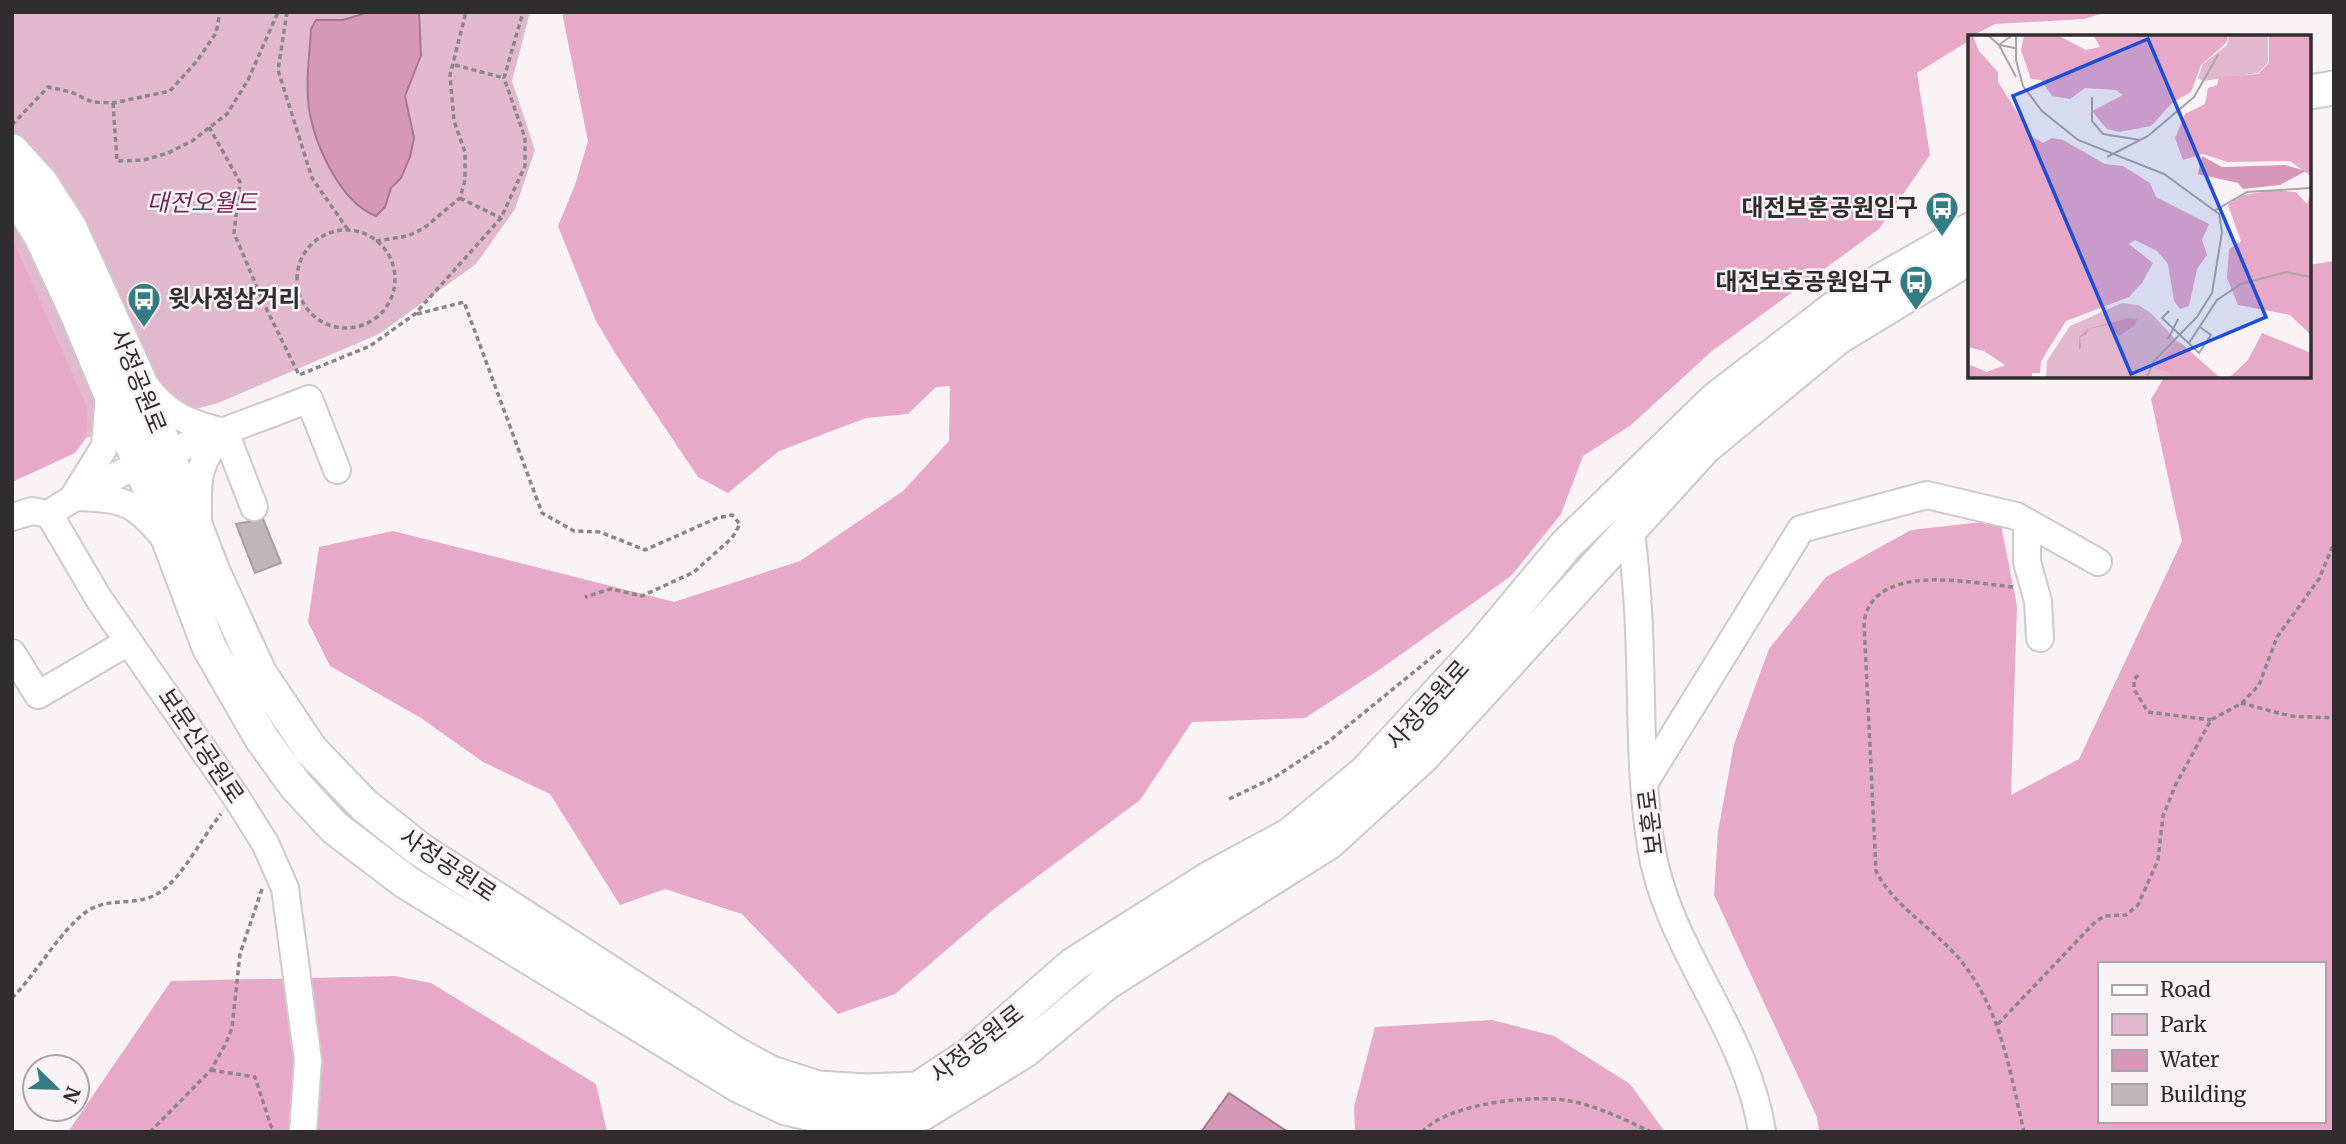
<svg xmlns="http://www.w3.org/2000/svg" width="2346" height="1144" font-family="Merriweather,'Noto Sans KR',serif">
<style>
.green{fill:#e2b8cd}
.forest{fill:#e8a8c8;fill-rule:evenodd}
.water{fill:#d798b8;stroke:#a5788f;stroke-width:2}
.building{fill:#beb7ba;stroke:#a7a0a3;stroke-width:2}
.lines{fill:none;stroke-linecap:round;stroke-linejoin:round}
.minor-casing{stroke:#cfc8cc;stroke-width:30}
.major-casing{stroke:#cfc8cc;stroke-width:37}
.path{stroke:#8b8788;stroke-width:3.5;stroke-dasharray:5 3.5;stroke-linecap:butt}
.minor{stroke:#fff;stroke-width:26}
.major{stroke:#fff;stroke-width:33}
.labels{text-anchor:middle;stroke-width:5;stroke-linejoin:round;paint-order:stroke}
.park-label{font-size:24px;font-style:italic;fill:#712752;stroke:#faf3f6}
.poi-label{font-size:24px;font-weight:bold;fill:#2f2d2e;stroke:#faf3f6;text-anchor:end}
.street-label{font-size:24px;fill:#2f2d2e;stroke:#faf3f6}
.inset-road{fill:none;stroke:#a9a4a6;stroke-width:2}
.view{fill:#1d4ed8;fill-opacity:0.15;stroke:#1d4ed8;stroke-width:3.5}
.inset-edge{fill:none;stroke:#2f2d2e;stroke-width:3.5}
</style>
<rect width="100%" height="100%" fill="#faf3f6"/>
<path class="green" d="M 12,12 L 530,12 L 512,81 L 535,150 L 515,209 L 476,264 L 379,334 L 218,403 L 86,438 L 12,405 Z"/>
<path class="forest" d="M 562,12 L 2108,12 L 2084,19 L 1995,24 L 1970,37 L 1970,40 L 1917,73 L 1930,155 L 1879,229 L 1712,351 L 1631,425 L 1583,456 L 1561,514 L 1511,576 L 1379,670 L 1305,718 L 1192,722 L 1140,800 L 994,909 L 895,994 L 838,1014 L 742,914 L 665,889 L 620,905 L 550,794 L 483,762 L 421,718 L 330,666 L 308,622 L 319,547 L 393,531 L 674,602 L 800,561 L 903,491 L 949,441 L 950,386 L 936,387 L 908,414 L 866,418 L 779,451 L 728,493 L 698,477 L 617,356 L 596,321 L 558,226 L 575,185 L 588,141 Z
M 12,238 L 87,407 L 86,438 L 75,453 L 12,482 Z
M 2334,261 L 2334,1132 L 1819,1132 L 1817,1117 L 1714,895 L 1718,832 L 1734,744 L 1769,649 L 1826,577 L 1911,530 L 2000,520 L 2017,606 L 2011,795 L 2079,759 L 2182,541 L 2151,399 L 2165,376 L 2309,376 L 2309,265 ZM 2099,964 L 2323,964 L 2323,1121 L 2099,1121 Z
M 395,976 L 431,983 L 596,1084 L 607,1132 L 68,1132 L 171,981 Z
M 1492,1020 L 1554,1036 L 1630,1084 L 1665,1132 L 1355,1132 L 1354,1107 L 1375,1027 Z"/>
<path class="water" d="M 369,12 L 419,12 L 421,55 L 405,96 L 414,138 L 410,157 L 401,178 L 391,188 L 385,207 L 376,216 C 339,202 310,137 308,99 C 306,76 310,52 311,29 L 316,20 L 343,20 Z
M 1229,1093 L 1288,1132 L 1201,1132 Z"/>
<path class="building" d="M 263,519 L 281,563 L 255,573 L 236,524 Z"/>
<g class="lines">
<defs>
<path id="minor" d="M 145,385 C 165,414 191,425 225,432
M 225,432 L 254,507
M 74,496 L 105,446 L 109,393
M 79,497 C 122,499 134,501 162,535
M 49,514 L 99,599 L 236,797 L 265,843 L 285,888 L 308,1060 L 303,1132
M 49,514 C 118,465 229,431 309,399 L 337,470
M 12,517 L 32,511 L 49,514
M 1628,518 C 1633,538 1634,560 1636,581 C 1644,669 1637,759 1651,846 C 1667,949 1747,1029 1762,1132
M 2027,522 L 2027,562 L 2038,601 L 2040,638
M 198,524 C 198,483 194,466 223,434
M 12,653 L 38,695 L 128,642
M 1646,780 L 1801,529 L 1927,495 L 2016,516 L 2098,562"/>
<path id="major" d="M 2309,92 L 2334,88
M 12,151 L 41,183 L 70,228 L 136,373 L 214,574 L 260,674 L 311,750 L 364,805 L 419,849 L 734,1053 L 771,1073 L 818,1088 L 866,1091 L 918,1089 L 971,1054 L 1073,965 L 1212,877 L 1290,835 L 1366,772 L 1481,647 L 1566,545 L 1716,399 L 1840,304 L 1970,230
M 12,190 L 41,236 L 75,309 L 141,466 L 209,647 L 262,739 L 296,786 L 335,828 L 406,882 L 738,1085 L 786,1108 L 825,1117 L 881,1120 L 923,1113 L 1024,1051 L 1106,983 L 1329,842 L 1424,755 L 1705,447 L 1837,338 L 1970,257"/>
</defs>
<use href="#minor" class="minor-casing"/>
<use href="#major" class="major-casing"/>
<path class="path" d="M 287,12 L 278,70 L 312,178 L 348,230
M 455,65 L 504,78
M 113,103 L 117,161 L 144,160 L 168,153 L 192,141 L 227,114 L 248,80 L 278,12
M 12,125 L 48,87 L 71,92 L 92,102 L 113,103 L 170,91 L 197,61 L 216,33 L 220,12
M 209,127 L 240,182 L 234,233 L 265,306 L 299,375 L 370,346 L 415,314 L 501,218 L 525,166 L 525,138 L 504,78 L 523,12
M 460,198 L 501,218
M297 279a49 49 0 1 1 98 0a49 49 0 1 1-98 0Z
M 376,241 L 408,236 L 424,228 L 460,198 L 465,180 L 465,152 L 454,121 L 450,75 L 466,12
M 417,314 L 464,302 L 542,513 L 574,531 L 600,532 L 645,550 L 717,518 L 732,515 L 740,524 L 732,538 L 694,572 L 642,596 L 611,589 L 585,597
M 2013,587 C 1970,583 1874,561 1864,622 L 1876,871 C 1894,907 1935,929 1961,961 C 2001,1010 2010,1072 2024,1132
M 2138,675 L 2134,680 L 2134,689 L 2148,712 L 2211,720
M 2241,703 L 2290,716 L 2334,718
M 1229,799 L 1275,777 L 1328,742 L 1442,649
M 12,998 C 37,973 59,932 86,912 C 107,897 131,906 153,896 C 181,883 200,839 221,814
M 1998,1024 L 2096,921 L 2105,916 L 2126,915 L 2138,905 L 2158,860 L 2163,816 L 2176,784 L 2211,720 L 2242,703 L 2259,685 L 2277,637 L 2319,579 L 2334,543
M 211,1070 L 255,1077 L 271,1126 L 276,1132
M 150,1132 L 211,1070 L 226,1043 L 232,1028 L 240,954 L 262,889
M 1422,1132 C 1448,1103 1533,1094 1570,1101 C 1597,1106 1626,1120 1651,1132"/>
<use href="#minor" class="minor"/>
<use href="#major" class="major"/>
</g>
<defs>
<symbol id="bus-pin" viewBox="-11 -11 22 30"><path d="M0 17L-7.5 6A9.5 9.5 0 1 1 7.5 6Z" fill="#337c83" stroke="#faf3f6"/><path d="M-5-6H5V4H4V6H2V4H-2V6H-4V4H-5ZM-3.5-4V0h7V-4ZM-3.5 1.2v1.5H-2V1.2ZM2 1.2v1.5H3.5V1.2Z" fill="#fff"/></symbol>
</defs>
<g fill-rule="evenodd">
<use href="#bus-pin" x="1923" y="189" width="38" height="52"/>
<use href="#bus-pin" x="1897" y="263" width="38" height="52"/>
<use href="#bus-pin" x="125" y="280" width="38" height="52"/>
</g>
<g class="labels">
<g class="park-label">
<text x="202" y="211">대전오월드</text>
</g>
<g class="poi-label">
<text x="1918" y="216">대전보훈공원입구</text>
<text x="1892" y="290">대전보호공원입구</text>
<text x="168" y="307" text-anchor="start">윗사정삼거리</text>
</g>
<g class="street-label">
<text transform="translate(138 381) rotate(68)" y="8">사정공원로</text>
<text transform="translate(1428 705) rotate(-48)" y="8">사정공원로</text>
<text transform="translate(201 746) rotate(56)" y="8">보문산공원로</text>
<text transform="translate(1651 822) rotate(-97)" y="8">보훈로</text>
<text transform="translate(448 865) rotate(34)" y="8">사정공원로</text>
<text transform="translate(977 1044) rotate(-38)" y="8">사정공원로</text>
</g>
</g>
<g transform="translate(1968 35)">
<rect width="343" height="343" fill="#faf3f6"/>
<path d="M 261,1 L 300,1 L 300,28 L 290,38 L 235,46 L 230,43 L 235,29 L 259,10 ZM 154,268 L 170,270 L 183,278 L 210,307 L 209,342 L 78,342 L 79,326 L 102,291 Z" fill="#e2b8cd"/>
<path d="M 0,1 L 5,1 L 11,16 L 30,37 L 30,47 L 65,102 L 75,108 L 84,103 L 95,105 L 137,129 L 155,131 L 182,148 L 188,162 L 241,189 L 234,205 L 239,220 L 229,234 L 221,271 L 212,274 L 206,266 L 200,229 L 189,216 L 167,205 L 161,209 L 185,228 L 174,248 L 161,262 L 98,286 L 73,326 L 72,338 L 64,338 L 64,342 L 0,342 L 0,329 L 19,337 L 37,330 L 16,316 L 0,312 ZM 56,1 L 91,1 L 118,15 L 132,12 L 126,1 L 260,1 L 258,8 L 233,30 L 223,57 L 204,68 L 183,91 L 151,97 L 139,94 L 124,76 L 155,60 L 148,55 L 117,53 L 102,64 L 84,61 L 73,45 L 63,44 L 53,15 ZM 301,1 L 343,1 L 343,141 L 322,126 L 260,127 L 235,119 L 215,125 L 207,103 L 217,79 L 237,69 L 240,53 L 249,50 L 251,42 L 290,39 L 301,28 ZM 305,155 L 328,157 L 339,169 L 343,158 L 343,300 L 322,280 L 270,270 L 259,243 L 261,214 L 273,206 L 260,170 L 272,161 ZM 294,298 L 343,318 L 343,342 L 262,342 L 280,325 ZM 210,307 L 213,308 L 251,342 L 202,342 L 200,337 L 185,333 Z" fill="#e8a8c8"/>
<path d="M 234,121 L 254,132 L 317,130 L 338,136 L 312,150 L 275,154 L 270,148 L 230,139 ZM 161,283 L 169,284 L 167,290 L 151,301 L 140,290 L 121,294 L 118,300 L 112,302 L 113,313 L 111,315 L 111,302 L 120,294 Z" fill="#d798b8"/>
<path class="inset-road" d="M 21,1 L 31,10 L 47,13M 43,1 L 31,10 L 48,42M 48,1 L 48,25 L 55,51 L 74,76 L 110,105 L 196,139 L 251,179 L 254,197 L 244,258 L 229,282 L 186,326 L 179,342M 124,62 L 124,86 L 135,99 L 172,105M 139,122 L 180,101 L 226,62 L 250,20M 246,176 L 279,157 L 343,153M 201,276 L 194,283 L 231,318 L 243,300 L 232,292M 200,304 L 210,284M 221,308 L 249,265 L 273,249 L 318,237 L 343,242"/>
<path class="view" d="M 180,4 L 298,282 L 163,339 L 45,61 Z"/>
<rect width="343" height="343" class="inset-edge"/>
</g>
<rect width="2346" height="1144" fill="none" stroke="#2f2d2e" stroke-width="28"/>
<rect x="2098" y="962" width="228" height="161" fill="#faf3f6" stroke="#a9a4a6" stroke-width="2"/>
<rect x="2112" y="985" width="35" height="10" fill="#ffffff" stroke="#a9a4a6" stroke-width="2"/>
<text x="2160" y="997" font-size="21" fill="#2f2d2e">Road</text>
<rect x="2112" y="1014" width="35" height="21" fill="#e2b8cd" stroke="#a9a4a6" stroke-width="2"/>
<text x="2160" y="1032" font-size="21" fill="#2f2d2e">Park</text>
<rect x="2112" y="1050" width="35" height="21" fill="#d798b8" stroke="#a9a4a6" stroke-width="2"/>
<text x="2160" y="1067" font-size="21" fill="#2f2d2e">Water</text>
<rect x="2112" y="1084" width="35" height="21" fill="#beb7ba" stroke="#a9a4a6" stroke-width="2"/>
<text x="2160" y="1102" font-size="21" fill="#2f2d2e">Building</text>
<g transform="translate(56 1088) rotate(113)"><circle r="33" fill="#faf3f6" stroke="#a9a4a6" stroke-width="2"/>
<path d="M0-5L12 26L0 18L-12 26Z" fill="#337c83"/>
<text y="-10" font-size="19" font-weight="bold" text-anchor="middle" fill="#2f2d2e">N</text>
</g>
</svg>
